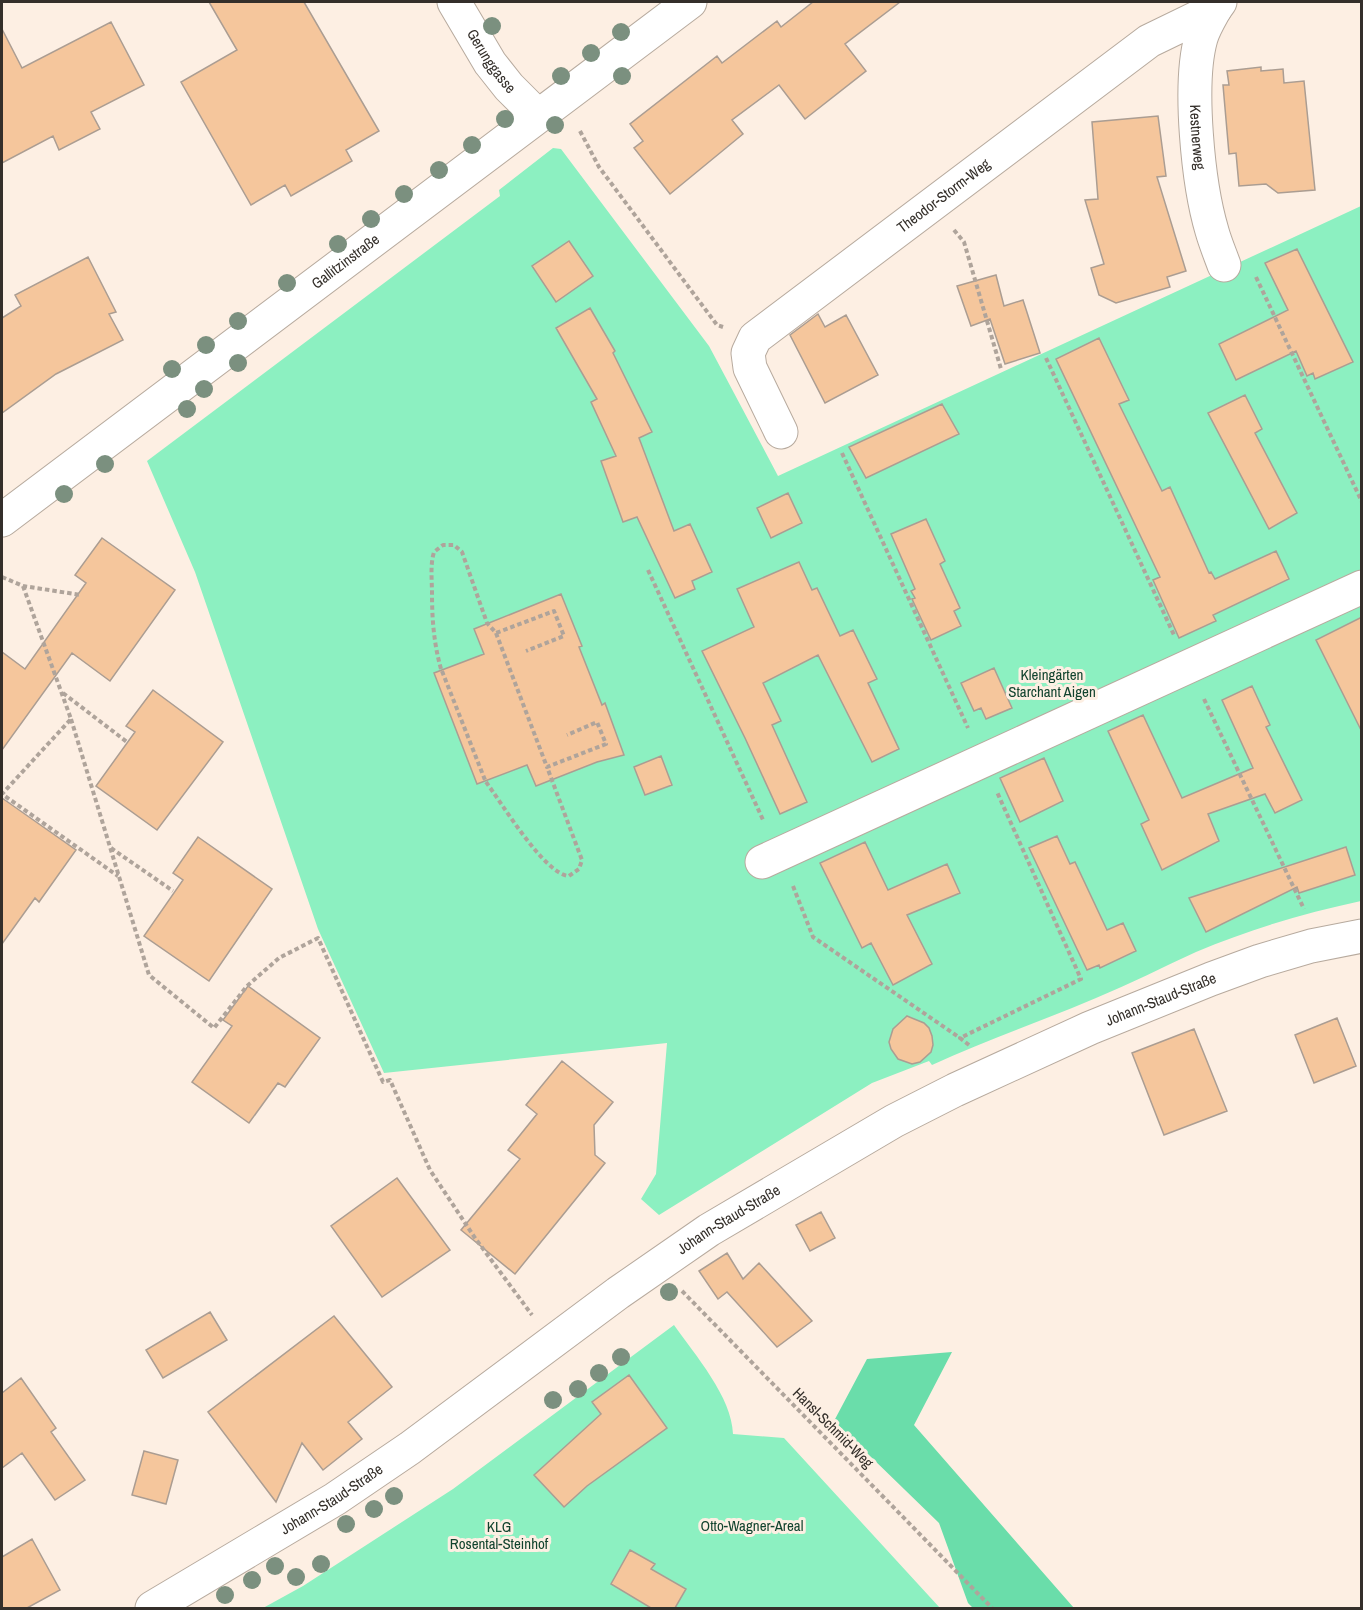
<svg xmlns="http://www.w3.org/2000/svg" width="1363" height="1610" font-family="'Archivo Narrow',sans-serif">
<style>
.green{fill:#8cf0c1}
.forest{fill:#6addaa}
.building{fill:#f5c69c;stroke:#ab9d92;stroke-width:1.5}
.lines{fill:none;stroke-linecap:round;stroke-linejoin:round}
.minor-casing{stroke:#b7aa9e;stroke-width:35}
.path{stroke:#afa49b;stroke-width:4;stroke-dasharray:4.5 3;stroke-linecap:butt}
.minor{stroke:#fff;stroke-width:33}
.tree{fill:#7b907f}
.labels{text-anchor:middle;stroke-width:6;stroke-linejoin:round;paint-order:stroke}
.street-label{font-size:15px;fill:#342f2a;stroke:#fdefe3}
.park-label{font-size:15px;fill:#11432e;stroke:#fdefe3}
</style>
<rect width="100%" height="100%" fill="#fdefe3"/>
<path class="green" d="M 553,148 L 561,149 L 709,346 L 778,476 L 1361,206 L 1361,901 C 1305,913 1250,929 1196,952 C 1163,967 1130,984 1096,998 C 1042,1021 986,1040 932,1065 L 929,1061 L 872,1083 L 659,1215 L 641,1199 L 656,1174 L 667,1043 L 384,1073 L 318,929 L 195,572 L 147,461 L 500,196 L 499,190 Z
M 674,1325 C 695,1355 732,1397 733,1434 L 784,1438 L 940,1608 L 263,1608 L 303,1586 L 453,1489 Z"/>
<path class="forest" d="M 952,1352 L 914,1425 L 1074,1608 L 973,1608 L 968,1603 L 939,1523 L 834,1421 L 867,1359 Z"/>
<path class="building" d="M 209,2 L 304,2 L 379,131 L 346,150 L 352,161 L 291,196 L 285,185 L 251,205 L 181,82 L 237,50 Z
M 813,2 L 900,2 L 845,44 L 866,71 L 805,119 L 779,85 L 732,120 L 743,134 L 670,194 L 634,148 L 643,141 L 630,124 L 717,56 L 722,63 L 777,21 L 781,27 Z
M 111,22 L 144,85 L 91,112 L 100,129 L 59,150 L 53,136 L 2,163 L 2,29 L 22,68 Z
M 1261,67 L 1261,71 L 1283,69 L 1284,83 L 1304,81 L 1315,190 L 1278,193 L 1266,184 L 1239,186 L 1236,153 L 1229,154 L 1223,85 L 1229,85 L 1227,71 Z
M 1158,116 L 1166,176 L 1157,177 L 1186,271 L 1167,277 L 1170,287 L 1116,303 L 1099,295 L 1091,268 L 1104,264 L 1085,200 L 1098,199 L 1092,122 Z
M 569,241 L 593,276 L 556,302 L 532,266 Z
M 1297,249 L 1353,362 L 1315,379 L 1313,373 L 1307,376 L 1296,351 L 1236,380 L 1219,344 L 1288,310 L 1265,263 Z
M 88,257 L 116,312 L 109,314 L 123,340 L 56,374 L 2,413 L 2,318 L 21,306 L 15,295 Z
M 996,275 L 1004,306 L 1023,300 L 1040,353 L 1005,364 L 990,319 L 971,326 L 957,286 Z
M 590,308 L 615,351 L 613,353 L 652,432 L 639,438 L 674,531 L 690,524 L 712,572 L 692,581 L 695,589 L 675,598 L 637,517 L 623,522 L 601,461 L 616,456 L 591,402 L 597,399 L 556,328 Z
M 818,314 L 825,327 L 846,315 L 878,375 L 825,403 L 790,335 Z
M 1099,338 L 1129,400 L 1119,404 L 1162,491 L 1170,487 L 1209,573 L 1211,572 L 1215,579 L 1276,551 L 1289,579 L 1213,615 L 1216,621 L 1179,638 L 1153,580 L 1160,577 L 1056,359 Z
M 1245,395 L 1262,429 L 1255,433 L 1297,513 L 1269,529 L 1208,413 Z
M 942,404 L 959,434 L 866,478 L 849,447 Z
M 788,493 L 802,523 L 771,538 L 757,508 Z
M 926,519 L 945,561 L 940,564 L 960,608 L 954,611 L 961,626 L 931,640 L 912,599 L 915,598 L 911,591 L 915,589 L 891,534 Z
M 102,538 L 175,590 L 110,681 L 72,653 L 2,750 L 2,652 L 25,669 L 86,583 L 75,575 Z
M 799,562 L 812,590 L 817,588 L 840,636 L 853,630 L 877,679 L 868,683 L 899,749 L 872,762 L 818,655 L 763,683 L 781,721 L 772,725 L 807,802 L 780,814 L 745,738 L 702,651 L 754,627 L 737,589 Z
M 561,594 L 582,646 L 579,647 L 602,705 L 605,703 L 624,755 L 597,762 L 536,786 L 527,765 L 477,784 L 434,673 L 484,654 L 474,629 Z
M 1362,617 L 1362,732 L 1316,640 Z
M 994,668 L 1012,708 L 986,719 L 981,708 L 974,711 L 961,683 Z
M 1252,686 L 1270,725 L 1266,727 L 1302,800 L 1275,813 L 1265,794 L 1208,814 L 1219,841 L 1162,870 L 1141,824 L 1149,820 L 1108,731 L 1143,715 L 1182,798 L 1253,768 L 1222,700 Z
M 153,690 L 223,742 L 157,830 L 96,786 L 135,732 L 126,726 Z
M 661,756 L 672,785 L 645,795 L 634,767 Z
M 1044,758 L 1063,801 L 1020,822 L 1000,778 Z
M 2,798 L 76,850 L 39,902 L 35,898 L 2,944 Z
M 1057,836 L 1070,864 L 1075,862 L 1107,930 L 1123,923 L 1136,951 L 1100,968 L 1099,965 L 1087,970 L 1029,848 Z
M 198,837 L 272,889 L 209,981 L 144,936 L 183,880 L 173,873 Z
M 865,842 L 888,890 L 947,864 L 960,893 L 907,915 L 932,964 L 893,985 L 871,943 L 862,948 L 820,863 Z
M 1346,847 L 1355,875 L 1299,893 L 1297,887 L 1206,932 L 1189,898 Z
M 248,986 L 320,1038 L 285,1087 L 278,1083 L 249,1123 L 192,1082 L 232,1026 L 223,1020 Z
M 907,1016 L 924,1023 L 929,1028 L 932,1036 L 933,1045 L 931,1052 L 920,1062 L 912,1064 L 898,1059 L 891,1049 L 889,1042 L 893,1029 Z
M 1337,1018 L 1356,1066 L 1314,1083 L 1295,1035 Z
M 1194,1029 L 1227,1111 L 1164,1135 L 1132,1053 Z
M 562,1061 L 613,1102 L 594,1125 L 595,1155 L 605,1163 L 515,1274 L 461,1230 L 520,1159 L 508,1150 L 537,1114 L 526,1105 Z
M 397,1178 L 450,1250 L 382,1297 L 331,1226 Z
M 821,1212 L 835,1238 L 810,1251 L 796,1225 Z
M 727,1253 L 743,1279 L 759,1263 L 812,1321 L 777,1347 L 727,1292 L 718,1299 L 699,1271 Z
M 210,1312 L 227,1340 L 163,1378 L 146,1350 Z
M 334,1316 L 392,1387 L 348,1422 L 362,1439 L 323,1470 L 302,1443 L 276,1502 L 208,1412 Z
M 629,1375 L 667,1428 L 587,1486 L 564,1507 L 534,1475 L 601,1414 L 592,1402 Z
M 21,1378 L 56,1428 L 51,1432 L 85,1480 L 55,1500 L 22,1453 L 2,1468 L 2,1393 Z
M 144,1451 L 178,1460 L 166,1504 L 132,1495 Z
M 32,1539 L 60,1590 L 27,1608 L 2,1608 L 2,1557 Z
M 630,1550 L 655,1564 L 651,1569 L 686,1589 L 675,1608 L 651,1608 L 611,1584 Z"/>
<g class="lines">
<defs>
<g id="minor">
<path id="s1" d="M 454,2 L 490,63 L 509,87 L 537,115"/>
<path id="s2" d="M 1215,9 C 1210,18 1204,28 1201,38 C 1188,84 1198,184 1212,231 C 1215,242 1220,254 1224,265"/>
<path id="s3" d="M 781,432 L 750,368 L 748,353 L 755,338 L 1149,41 L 1215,9 L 1220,2"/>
<path id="s4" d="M 2,520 L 690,2"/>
<path d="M 762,862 L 1362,587"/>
<path id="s5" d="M 152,1608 L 335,1499 L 410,1448 L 618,1293 L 709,1230 L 894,1121 L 955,1090 L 1090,1028 L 1211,979 L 1260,961 L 1311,946 L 1362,936"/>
</g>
</defs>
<use href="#minor" class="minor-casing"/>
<path class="path" d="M 580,131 L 599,167 L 717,325 L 723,327
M 954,230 L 964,242 L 1001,369
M 1256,277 L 1362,502
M 1046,358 L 1174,635
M 842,453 L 968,728
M 648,570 L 764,822
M 2,577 L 23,586 L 81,595
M 23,586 L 71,719 L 2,794 L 118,876
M 496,633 L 547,767 L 606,744 L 597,722 L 567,735
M 441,669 C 434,644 432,620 432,594 C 432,580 430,565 434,552 L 443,545 L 454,545 L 462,552 L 487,623 L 496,633 L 554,611 L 564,636 L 526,651
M 442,671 L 485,780
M 63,693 L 127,742
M 1204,699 L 1304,909
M 71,719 L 149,975 L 214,1028 L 247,986 L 279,958 L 318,938 L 383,1082 L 390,1080 L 430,1170 L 475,1238 L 532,1315
M 486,782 C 501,802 545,875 569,876 L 579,869 L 582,860 L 547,767
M 111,848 L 173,891
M 793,886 L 813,937 L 960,1038
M 969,1045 L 960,1038 L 1081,979 L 997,792
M 682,1291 L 992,1608"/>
<use href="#minor" class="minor"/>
</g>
<g class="tree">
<circle cx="492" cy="26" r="9"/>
<circle cx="621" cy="32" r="9"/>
<circle cx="591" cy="53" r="9"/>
<circle cx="561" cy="76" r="9"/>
<circle cx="622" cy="76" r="9"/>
<circle cx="505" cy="119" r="9"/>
<circle cx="555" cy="125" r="9"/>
<circle cx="472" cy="145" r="9"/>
<circle cx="439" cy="170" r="9"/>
<circle cx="404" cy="194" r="9"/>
<circle cx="371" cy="219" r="9"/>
<circle cx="338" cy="244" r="9"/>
<circle cx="287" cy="283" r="9"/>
<circle cx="238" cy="321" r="9"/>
<circle cx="206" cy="345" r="9"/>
<circle cx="238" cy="363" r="9"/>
<circle cx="172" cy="369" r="9"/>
<circle cx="204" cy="389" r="9"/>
<circle cx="187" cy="409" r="9"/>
<circle cx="105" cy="464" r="9"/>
<circle cx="64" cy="494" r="9"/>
<circle cx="669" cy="1292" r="9"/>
<circle cx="621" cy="1357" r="9"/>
<circle cx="599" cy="1373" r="9"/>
<circle cx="578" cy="1389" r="9"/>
<circle cx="553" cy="1400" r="9"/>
<circle cx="394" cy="1496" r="9"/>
<circle cx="374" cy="1509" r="9"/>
<circle cx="346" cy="1524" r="9"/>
<circle cx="321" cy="1564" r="9"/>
<circle cx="275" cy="1566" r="9"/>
<circle cx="296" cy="1577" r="9"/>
<circle cx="252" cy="1580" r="9"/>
<circle cx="225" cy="1595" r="9"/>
</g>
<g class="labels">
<g class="street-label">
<text dy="5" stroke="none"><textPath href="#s1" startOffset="70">Gerunggasse</textPath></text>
<text dy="5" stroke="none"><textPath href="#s2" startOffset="132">Kestnerweg</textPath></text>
<text dy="5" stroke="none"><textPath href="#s3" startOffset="339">Theodor-Storm-Weg</textPath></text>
<text dy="5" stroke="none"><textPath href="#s4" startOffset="430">Gallitzinstraße</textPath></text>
<text dy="5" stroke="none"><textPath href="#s5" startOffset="1182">Johann-Staud-Straße</textPath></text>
<text dy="5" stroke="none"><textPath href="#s5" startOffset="696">Johann-Staud-Straße</textPath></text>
<text transform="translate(833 1428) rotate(45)" y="5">Hansl-Schmid-Weg</text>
<text dy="5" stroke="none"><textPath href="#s5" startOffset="210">Johann-Staud-Straße</textPath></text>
</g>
<g class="park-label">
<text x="1052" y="680">Kleingärten<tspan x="1052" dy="17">Starchant Aigen</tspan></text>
<text x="752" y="1531">Otto-Wagner-Areal</text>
<text x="499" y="1532">KLG<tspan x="499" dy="17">Rosental-Steinhof</tspan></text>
</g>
</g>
<rect width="1363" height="1610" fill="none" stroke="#342f2a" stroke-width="6"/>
</svg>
